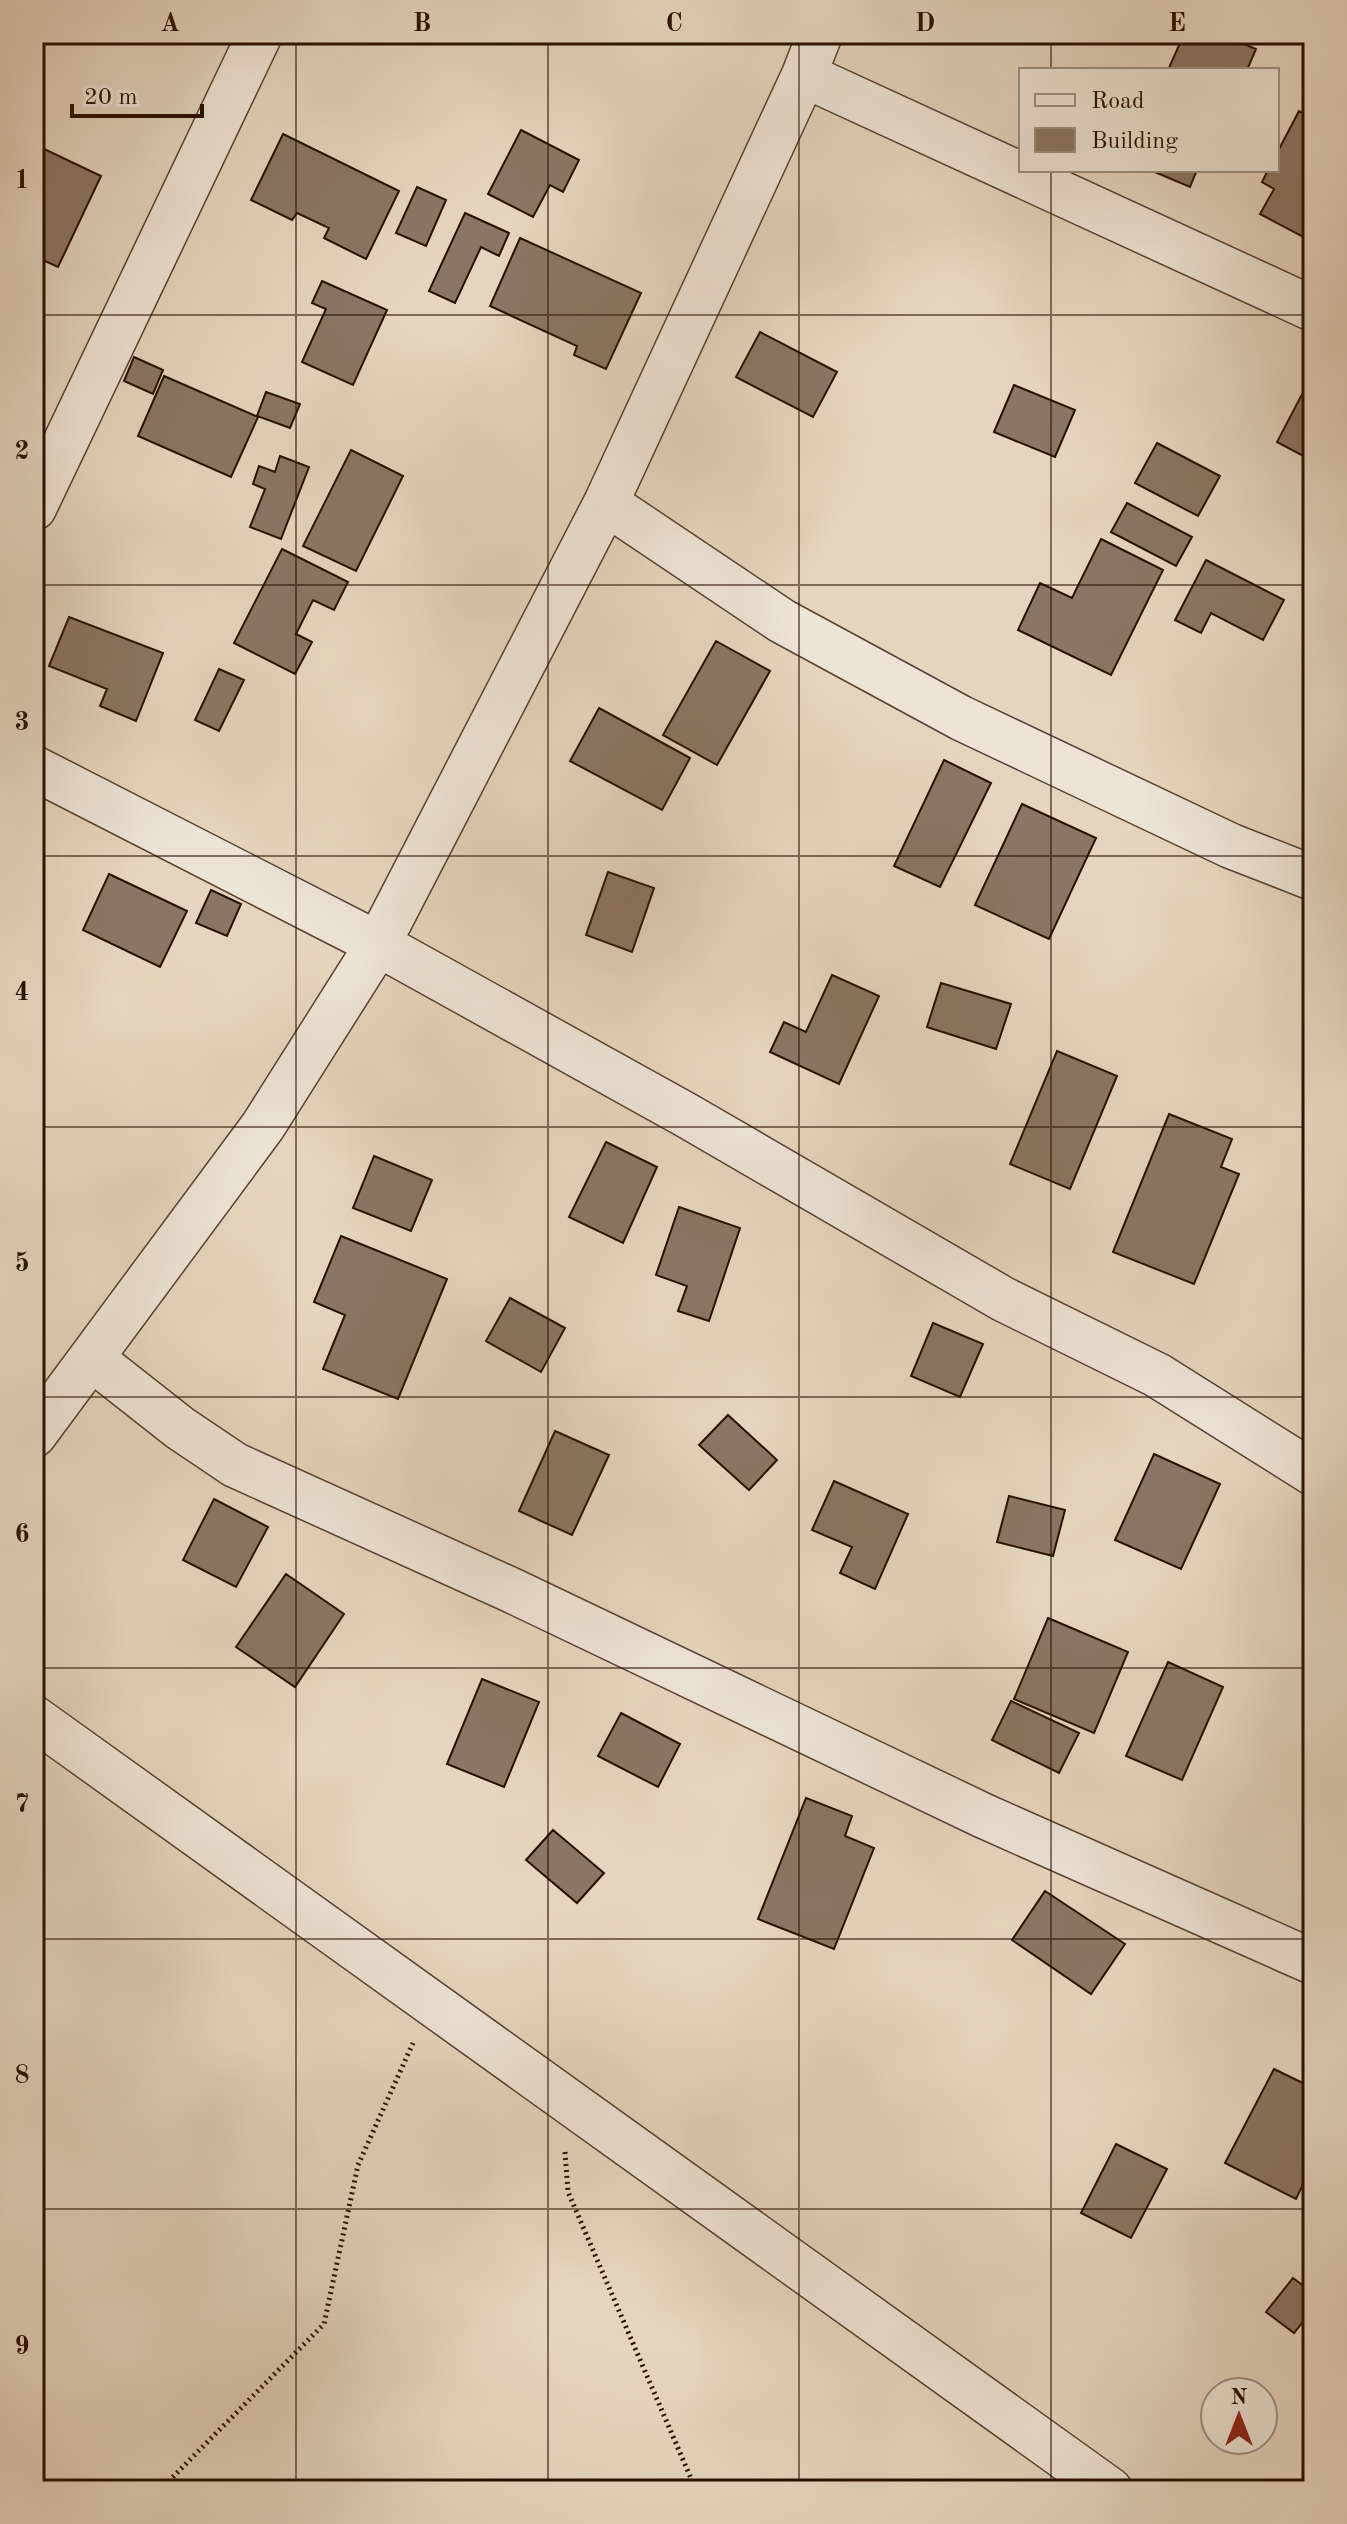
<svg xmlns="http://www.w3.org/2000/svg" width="1347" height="2524" font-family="'Old Standard TT',serif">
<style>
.building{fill:#8a7664;stroke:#281002;stroke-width:2}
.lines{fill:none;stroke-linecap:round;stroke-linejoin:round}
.minor-casing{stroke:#574131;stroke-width:47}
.path{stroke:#281002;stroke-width:5;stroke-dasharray:2 4;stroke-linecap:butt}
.minor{stroke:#ede4d5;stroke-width:44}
.grid{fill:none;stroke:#281002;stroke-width:2;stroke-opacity:0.55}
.neatline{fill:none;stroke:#281002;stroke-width:3}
.grid-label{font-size:26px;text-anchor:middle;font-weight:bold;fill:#281002}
</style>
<rect width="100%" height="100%" fill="#e4d5be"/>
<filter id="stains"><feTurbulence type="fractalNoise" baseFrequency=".0025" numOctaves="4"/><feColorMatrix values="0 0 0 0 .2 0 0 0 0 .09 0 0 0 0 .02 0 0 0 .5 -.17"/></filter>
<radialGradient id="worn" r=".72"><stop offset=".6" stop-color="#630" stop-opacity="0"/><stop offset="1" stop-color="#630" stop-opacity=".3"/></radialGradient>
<path class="building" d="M 1184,34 L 1220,34 L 1256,49 L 1247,70 L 1168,70 Z
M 1299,111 L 1313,119 L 1313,242 L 1260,214 L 1274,189 L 1262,182 L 1268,170 L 1277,170 L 1277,153 Z
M 521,130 L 579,160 L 563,192 L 550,185 L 533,217 L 488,194 Z
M 283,134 L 399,191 L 366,259 L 324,238 L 329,228 L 297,213 L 292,220 L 251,200 Z
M 42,148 L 101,176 L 58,267 L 34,256 L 34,165 Z
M 1150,170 L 1197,170 L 1190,187 Z
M 417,187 L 446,200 L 426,246 L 396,233 Z
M 465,213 L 509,233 L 499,256 L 481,247 L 455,303 L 429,291 Z
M 520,238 L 641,293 L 606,369 L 574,355 L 577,346 L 490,306 Z
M 322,281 L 387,310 L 353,385 L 302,362 L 326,309 L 312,303 Z
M 760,332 L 837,372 L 813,417 L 736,377 Z
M 134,357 L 163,370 L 153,394 L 124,381 Z
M 164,376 L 258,417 L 231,477 L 138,436 Z
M 1310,379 L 1313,380 L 1313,461 L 1277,442 Z
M 1014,385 L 1075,410 L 1055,457 L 994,432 Z
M 266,392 L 300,404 L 290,428 L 257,416 Z
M 1157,443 L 1220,476 L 1198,516 L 1135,483 Z
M 351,450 L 403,476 L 356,571 L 303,546 Z
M 280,456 L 309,467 L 281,539 L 250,527 L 265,489 L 253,484 L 259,466 L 275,472 Z
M 1127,503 L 1192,537 L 1176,566 L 1111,532 Z
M 1101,539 L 1163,570 L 1111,675 L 1018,630 L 1040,583 L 1072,598 Z
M 282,549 L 348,582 L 334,610 L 313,600 L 296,634 L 312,642 L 295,674 L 234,643 Z
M 1206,560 L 1284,600 L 1263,640 L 1211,613 L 1201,633 L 1175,620 Z
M 69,617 L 163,653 L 136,721 L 100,706 L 107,689 L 49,666 Z
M 716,641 L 770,671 L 717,765 L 663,735 Z
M 219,669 L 244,680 L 219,731 L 195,720 Z
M 599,708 L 690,758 L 662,810 L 570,761 Z
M 944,760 L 991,783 L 940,887 L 894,866 Z
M 1022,804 L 1096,838 L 1049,939 L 975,905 Z
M 608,872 L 654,888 L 632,952 L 586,935 Z
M 109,874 L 187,911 L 160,967 L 83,930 Z
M 211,890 L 241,904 L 227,936 L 196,923 Z
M 832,975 L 879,996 L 839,1084 L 770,1052 L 784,1022 L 806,1032 Z
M 941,983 L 1011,1004 L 996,1049 L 927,1027 Z
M 1057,1051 L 1117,1076 L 1070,1189 L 1010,1164 Z
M 1169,1114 L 1232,1139 L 1221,1167 L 1239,1174 L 1194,1284 L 1113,1252 Z
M 606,1142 L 657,1167 L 623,1243 L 569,1217 Z
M 374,1156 L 432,1180 L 411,1231 L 353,1208 Z
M 679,1207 L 740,1228 L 709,1321 L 678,1311 L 687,1286 L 656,1275 Z
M 341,1236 L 447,1279 L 398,1399 L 323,1369 L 345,1315 L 314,1302 Z
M 510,1298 L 565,1328 L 541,1372 L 486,1341 Z
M 933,1323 L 983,1344 L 960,1397 L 911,1376 Z
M 728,1415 L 777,1460 L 749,1490 L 699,1445 Z
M 555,1431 L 609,1455 L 572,1535 L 519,1511 Z
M 1154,1454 L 1220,1484 L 1181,1569 L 1115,1540 Z
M 834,1481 L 908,1514 L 875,1589 L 840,1573 L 852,1547 L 812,1530 Z
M 1009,1496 L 1065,1510 L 1053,1556 L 997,1542 Z
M 214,1499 L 268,1527 L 236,1587 L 183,1560 Z
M 286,1574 L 344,1614 L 295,1687 L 236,1647 Z
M 1048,1618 L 1128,1652 L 1094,1733 L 1014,1699 Z
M 1168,1662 L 1223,1687 L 1182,1780 L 1126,1756 Z
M 482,1679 L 539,1702 L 504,1787 L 447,1764 Z
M 1011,1701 L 1079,1733 L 1059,1773 L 992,1740 Z
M 621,1713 L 680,1744 L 658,1787 L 598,1756 Z
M 806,1798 L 852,1816 L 845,1836 L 874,1848 L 834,1949 L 758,1919 Z
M 553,1830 L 604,1873 L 577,1903 L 526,1860 Z
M 1045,1891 L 1125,1944 L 1091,1994 L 1012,1940 Z
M 1274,2069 L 1313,2088 L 1313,2164 L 1296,2199 L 1225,2163 Z
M 1116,2144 L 1167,2169 L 1131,2238 L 1081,2213 Z
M 1293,2278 L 1313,2293 L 1313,2309 L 1294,2333 L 1266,2312 Z"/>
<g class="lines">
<defs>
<path id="minor" d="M 804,75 L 1313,309
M 606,503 L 782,621 L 961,718 L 1231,846 L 1313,878
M 34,508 L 260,34
M 34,768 L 378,944 L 686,1115 L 1003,1299 L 1157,1375 L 1313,1473
M 91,1358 L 180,1428 L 235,1465 L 511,1590 L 984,1816 L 1313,1962
M 34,1435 L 263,1126 L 378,944 L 606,503 L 804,75 L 820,34
M 34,1718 L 1110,2490"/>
</defs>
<use href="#minor" class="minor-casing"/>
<path class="path" d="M 565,2152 L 568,2192 L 696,2490
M 160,2490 L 324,2324 L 358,2165 L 413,2043"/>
<use href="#minor" class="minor"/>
</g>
<path class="grid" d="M 296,34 L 296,2490M 548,34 L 548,2490M 799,34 L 799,2490M 1051,34 L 1051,70M 1051,170 L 1051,2490M 34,315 L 1313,315M 34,585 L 1313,585M 34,856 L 1313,856M 34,1127 L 1313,1127M 34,1397 L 1313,1397M 34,1668 L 1313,1668M 34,1939 L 1313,1939M 34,2209 L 1313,2209"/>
<rect width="1347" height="2524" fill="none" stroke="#e4d5be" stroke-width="88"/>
<rect x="1019" y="68" width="260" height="104" fill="#ede4d5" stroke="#9e8f81" stroke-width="2"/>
<rect x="1035" y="94" width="40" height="12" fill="#ede4d5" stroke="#9e8f81" stroke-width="2"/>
<text x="1091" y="108" font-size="24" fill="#281002">Road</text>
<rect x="1035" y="128" width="40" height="24" fill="#8a7664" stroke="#9e8f81" stroke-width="2"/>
<text x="1091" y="148" font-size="24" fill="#281002">Building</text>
<g transform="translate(1239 2416)"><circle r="38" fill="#ede4d5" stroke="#9e8f81" stroke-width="2"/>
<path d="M0-6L14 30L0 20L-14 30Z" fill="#8f2418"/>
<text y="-12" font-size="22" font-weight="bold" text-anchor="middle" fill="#281002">N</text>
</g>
<path d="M72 104v12h130v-12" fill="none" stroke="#281002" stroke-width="4"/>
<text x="84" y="104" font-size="24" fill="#281002" stroke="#ede4d5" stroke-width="6" paint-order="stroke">20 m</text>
<rect x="44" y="44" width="1259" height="2436" class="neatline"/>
<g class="grid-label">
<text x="170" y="31">A</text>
<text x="422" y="31">B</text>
<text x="674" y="31">C</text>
<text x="925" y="31">D</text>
<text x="1177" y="31">E</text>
<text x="22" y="188">1</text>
<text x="22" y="459">2</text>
<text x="22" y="730">3</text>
<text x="22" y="1000">4</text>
<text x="22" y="1271">5</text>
<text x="22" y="1542">6</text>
<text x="22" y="1812">7</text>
<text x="22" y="2083">8</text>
<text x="22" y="2354">9</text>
</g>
<rect width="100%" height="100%" filter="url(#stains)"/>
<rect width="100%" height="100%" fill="url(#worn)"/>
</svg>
